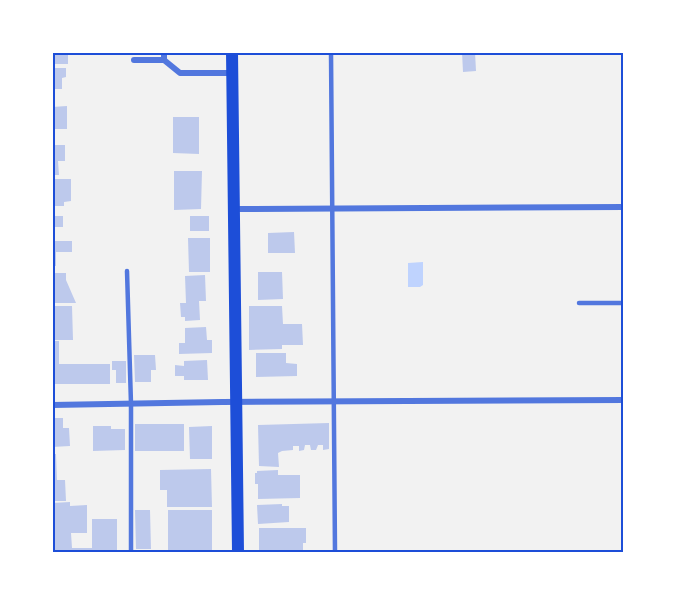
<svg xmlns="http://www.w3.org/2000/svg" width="676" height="605" font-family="'Sofia Sans Condensed',sans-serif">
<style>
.water{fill:#bfd3fe}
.building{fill:#bdc9ec}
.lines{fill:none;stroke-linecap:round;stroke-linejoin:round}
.service{stroke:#5277de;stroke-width:4.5}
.minor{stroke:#5277de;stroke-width:6}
.secondary{stroke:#1d4ed8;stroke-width:12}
.neatline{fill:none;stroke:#1d4ed8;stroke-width:2}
</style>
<rect width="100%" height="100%" fill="#f2f2f2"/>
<path class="water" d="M 423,262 L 423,285 L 420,287 L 408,287 L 408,263 Z"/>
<path class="building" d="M 52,52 L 68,52 L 68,64 L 52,64 Z
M 462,52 L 475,52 L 476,71 L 463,72 Z
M 52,68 L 66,68 L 66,77 L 62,78 L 62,89 L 52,89 Z
M 67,106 L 67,129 L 52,129 L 52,107 Z
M 173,117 L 199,117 L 199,154 L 173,153 Z
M 52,145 L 65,145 L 65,161 L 58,161 L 59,175 L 52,175 Z
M 174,171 L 202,171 L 201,209 L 174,210 Z
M 52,179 L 71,179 L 71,201 L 64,202 L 64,206 L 52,206 Z
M 52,216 L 63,216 L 63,227 L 52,227 Z
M 190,216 L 209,216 L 209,231 L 190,231 Z
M 294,232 L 295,253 L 268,253 L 268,233 Z
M 188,238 L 210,238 L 210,272 L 189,272 Z
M 52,241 L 72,241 L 72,252 L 56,252 L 56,266 L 52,266 Z
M 258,272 L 282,272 L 283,299 L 258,300 Z
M 52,273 L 66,273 L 66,280 L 76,303 L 52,303 Z
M 205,275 L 206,301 L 199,301 L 200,320 L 185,321 L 185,317 L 181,317 L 180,303 L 186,303 L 185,276 Z
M 52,306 L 72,306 L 73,340 L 52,340 Z
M 249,306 L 282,306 L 283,324 L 302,324 L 303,345 L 282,345 L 282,349 L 249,350 Z
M 206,327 L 207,340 L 212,340 L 212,353 L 179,354 L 179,343 L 185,343 L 185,328 Z
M 52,341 L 59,341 L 59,364 L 110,364 L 110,384 L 52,384 Z
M 256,353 L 286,353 L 286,363 L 297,364 L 297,376 L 256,377 Z
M 134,355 L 155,355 L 156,370 L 151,370 L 151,382 L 135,382 Z
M 207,360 L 208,380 L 184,380 L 184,376 L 175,376 L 175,365 L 184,366 L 184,361 Z
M 112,361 L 126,361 L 126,383 L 116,383 L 116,370 L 112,370 Z
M 52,418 L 63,418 L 63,428 L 69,428 L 70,446 L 52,447 Z
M 329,423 L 329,449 L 323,450 L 323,445 L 318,445 L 316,450 L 311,450 L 310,445 L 305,445 L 304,450 L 299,451 L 299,446 L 293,446 L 293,450 L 282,451 L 278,453 L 279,467 L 259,466 L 258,425 Z
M 135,424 L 184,424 L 184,451 L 135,451 Z
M 93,426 L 111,426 L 111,429 L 125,429 L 125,450 L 93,451 Z
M 212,426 L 212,459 L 190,459 L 189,427 Z
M 52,454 L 56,454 L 57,480 L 65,480 L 66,501 L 52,501 Z
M 211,469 L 212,507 L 167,507 L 167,490 L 160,490 L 160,470 Z
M 278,470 L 278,475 L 300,475 L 300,498 L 258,499 L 258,484 L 255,484 L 255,473 L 257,473 L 257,471 Z
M 70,502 L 70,506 L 87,505 L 87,533 L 71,533 L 72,548 L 92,548 L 92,519 L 117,519 L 117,552 L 52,552 L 52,503 Z
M 282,504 L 282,506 L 289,506 L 289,522 L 258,524 L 257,505 Z
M 135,510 L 150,510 L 151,549 L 136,549 Z
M 168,510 L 212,510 L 212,552 L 168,552 Z
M 259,528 L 306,528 L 306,543 L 303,543 L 303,552 L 259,552 Z"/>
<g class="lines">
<path class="service" d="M 331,52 L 335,552
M 127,271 L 131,404 L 131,552
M 579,303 L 624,303"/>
<path class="minor" d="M 164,52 L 164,60 L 180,73 L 232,73
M 134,60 L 164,60
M 234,209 L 624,207
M 52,405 L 222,402 L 624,400"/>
<path class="secondary" d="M 232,52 L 238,552"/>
</g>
<rect width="676" height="605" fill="none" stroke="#ffffff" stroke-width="108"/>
<rect x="54" y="54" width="568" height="497" class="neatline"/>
</svg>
